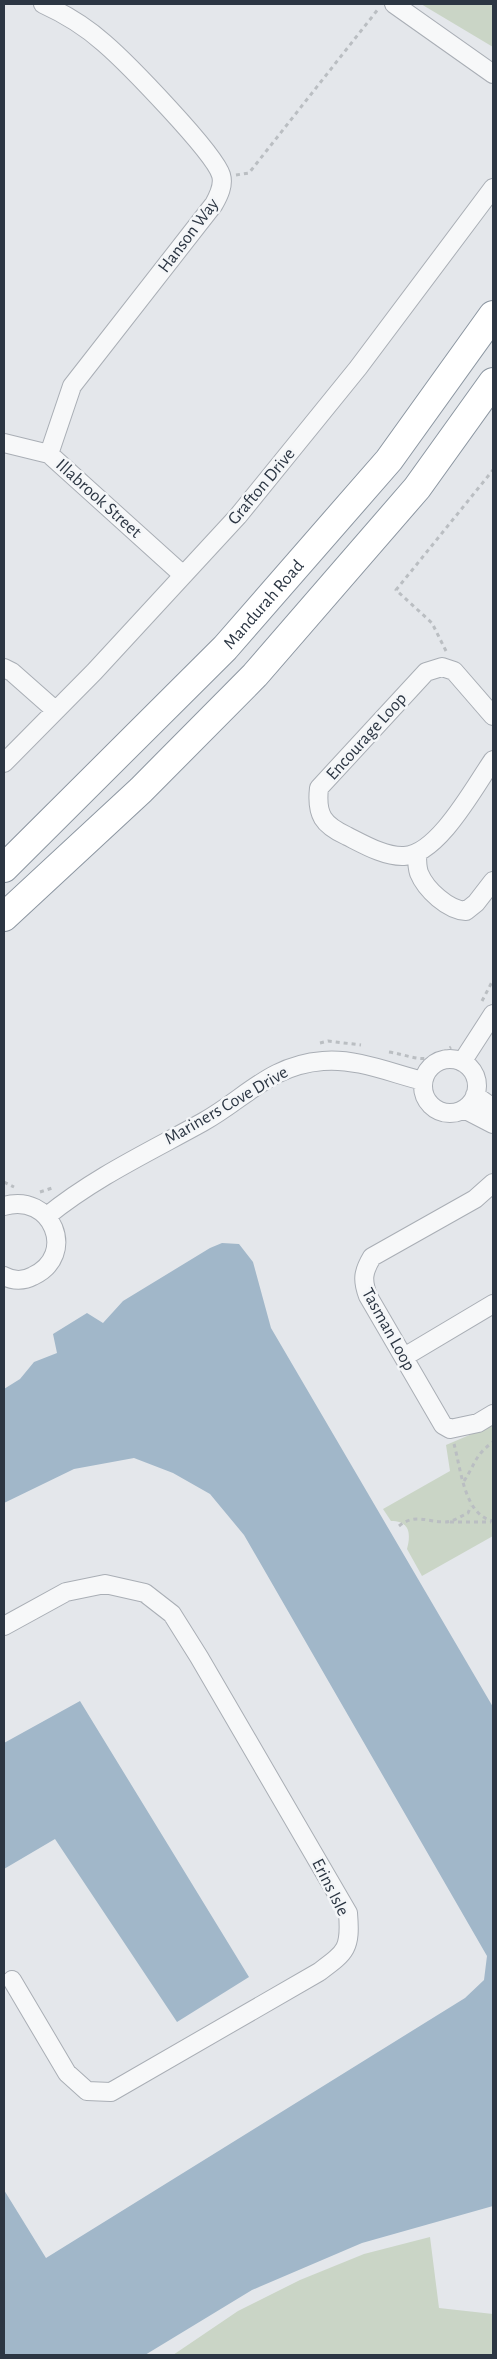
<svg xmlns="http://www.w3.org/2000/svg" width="497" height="2359" font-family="'Alegreya Sans',sans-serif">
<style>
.green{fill:#cad5c6}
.water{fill:#a1b7c9}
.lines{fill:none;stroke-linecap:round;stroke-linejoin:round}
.minor-casing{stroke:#a9aeb5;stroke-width:20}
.trunk-casing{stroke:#8c96a1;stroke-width:30}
.path{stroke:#babec2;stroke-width:3;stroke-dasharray:4 4;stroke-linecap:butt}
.minor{stroke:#f7f8f9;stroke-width:18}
.trunk{stroke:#fff;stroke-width:28}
.labels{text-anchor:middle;stroke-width:5;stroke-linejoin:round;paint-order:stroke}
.street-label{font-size:18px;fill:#2c3643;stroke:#f4f6f8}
</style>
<rect width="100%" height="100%" fill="#e4e7eb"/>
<path class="green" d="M 421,4 L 493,4 L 493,47 Z
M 493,1425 L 493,1536 L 422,1576 L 407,1549 C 411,1534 410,1521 391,1521 L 383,1509 L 450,1471 L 446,1445 Z
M 430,2237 L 439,2308 L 493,2314 L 493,2355 L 173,2355 L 238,2311 L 300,2280 L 364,2254 Z"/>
<path class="water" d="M 222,1243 L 239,1244 L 253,1262 L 271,1328 L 493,1707 L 493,2206 L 362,2243 L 252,2290 L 145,2355 L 4,2355 L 4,2190 L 46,2258 L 465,1998 L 484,1980 L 487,1956 L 244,1535 L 210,1494 L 173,1473 L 134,1458 L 74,1469 L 4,1503 L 4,1389 L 20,1379 L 34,1362 L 57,1353 L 53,1334 L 87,1313 L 103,1323 L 123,1301 L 210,1248 Z
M 80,1701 L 249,1977 L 177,2022 L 55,1839 L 4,1869 L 4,1743 Z"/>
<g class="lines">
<defs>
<path id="minor" d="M 43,4 C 65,14 86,27 104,43 C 126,62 214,152 221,175 C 224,185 219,195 214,204 L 72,386 L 49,454
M 394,4 L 493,74
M 4,443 L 49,454 L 183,575
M 4,668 L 12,672 L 55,710
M 493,716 L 454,671 L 442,667 L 426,672 L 319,788 C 316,815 323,825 347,836 C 363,844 385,857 404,856 C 438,855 475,786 493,760
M 4,763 L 94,672 L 238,516 L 358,368 L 493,188
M 417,854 C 417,860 417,867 419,873 C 426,890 448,910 466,911 L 476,903 L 493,881
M423 1086a27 27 0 1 1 54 0a27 27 0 1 1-54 0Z
M 462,1062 L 493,1014
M 475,1095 L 493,1108
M 464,1109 L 493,1124
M 493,1183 L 475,1199 L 372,1257 C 363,1272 362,1280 368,1296 L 443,1425 L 450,1429 L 478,1423 L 493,1414
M 4,1206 C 52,1192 78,1255 33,1276 C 24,1281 13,1281 4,1276
M 47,1216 C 95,1177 149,1152 203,1122 C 246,1098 270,1065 323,1061 C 356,1058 391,1073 423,1081
M 404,1357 L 493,1304
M 4,1626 L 66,1592 L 105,1584 L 145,1593 L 172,1614 L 199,1657 L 348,1913 C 351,1949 346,1952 319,1972 L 111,2092 L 87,2091 L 67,2073 L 12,1980"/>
<g id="trunk">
<path id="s1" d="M 4,868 L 225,648 L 389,460 L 493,315"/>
<path d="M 4,917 L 141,790 L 255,675 L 417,488 L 493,382"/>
</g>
</defs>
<use href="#minor" class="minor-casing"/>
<use href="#trunk" class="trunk-casing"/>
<path class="path" d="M 236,175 L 249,173 L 379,8
M 446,651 L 432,623 L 396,590 L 493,470
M 482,1001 L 493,980
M 320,1043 L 328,1041 L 361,1045
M 389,1052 C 418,1057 424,1066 451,1047
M 4,1182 L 14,1187
M 40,1192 L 55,1187
M 454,1444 C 461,1469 464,1515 493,1521
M 464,1481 C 476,1463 474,1456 493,1442
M 450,1522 L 491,1522
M 399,1526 C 415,1513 427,1522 445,1522 C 453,1522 461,1516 468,1513 L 471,1506"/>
<use href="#minor" class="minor"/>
<use href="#trunk" class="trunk"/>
</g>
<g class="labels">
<g class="street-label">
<text transform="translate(188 235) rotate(-53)" y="6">Hanson Way</text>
<text transform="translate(261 486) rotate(-50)" y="6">Grafton Drive</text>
<text transform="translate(99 498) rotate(42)" y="6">Illabrook Street</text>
<text dy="6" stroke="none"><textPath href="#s1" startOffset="370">Mandurah Road</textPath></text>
<text transform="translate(366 736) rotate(-48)" y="6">Encourage Loop</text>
<text transform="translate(226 1105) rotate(-30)" y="6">Mariners Cove Drive</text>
<text transform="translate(389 1329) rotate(61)" y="6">Tasman Loop</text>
<text transform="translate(331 1887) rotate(63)" y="6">Erins Isle</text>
</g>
</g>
<rect width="497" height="2359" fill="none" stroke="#2c3643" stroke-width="10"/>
</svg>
